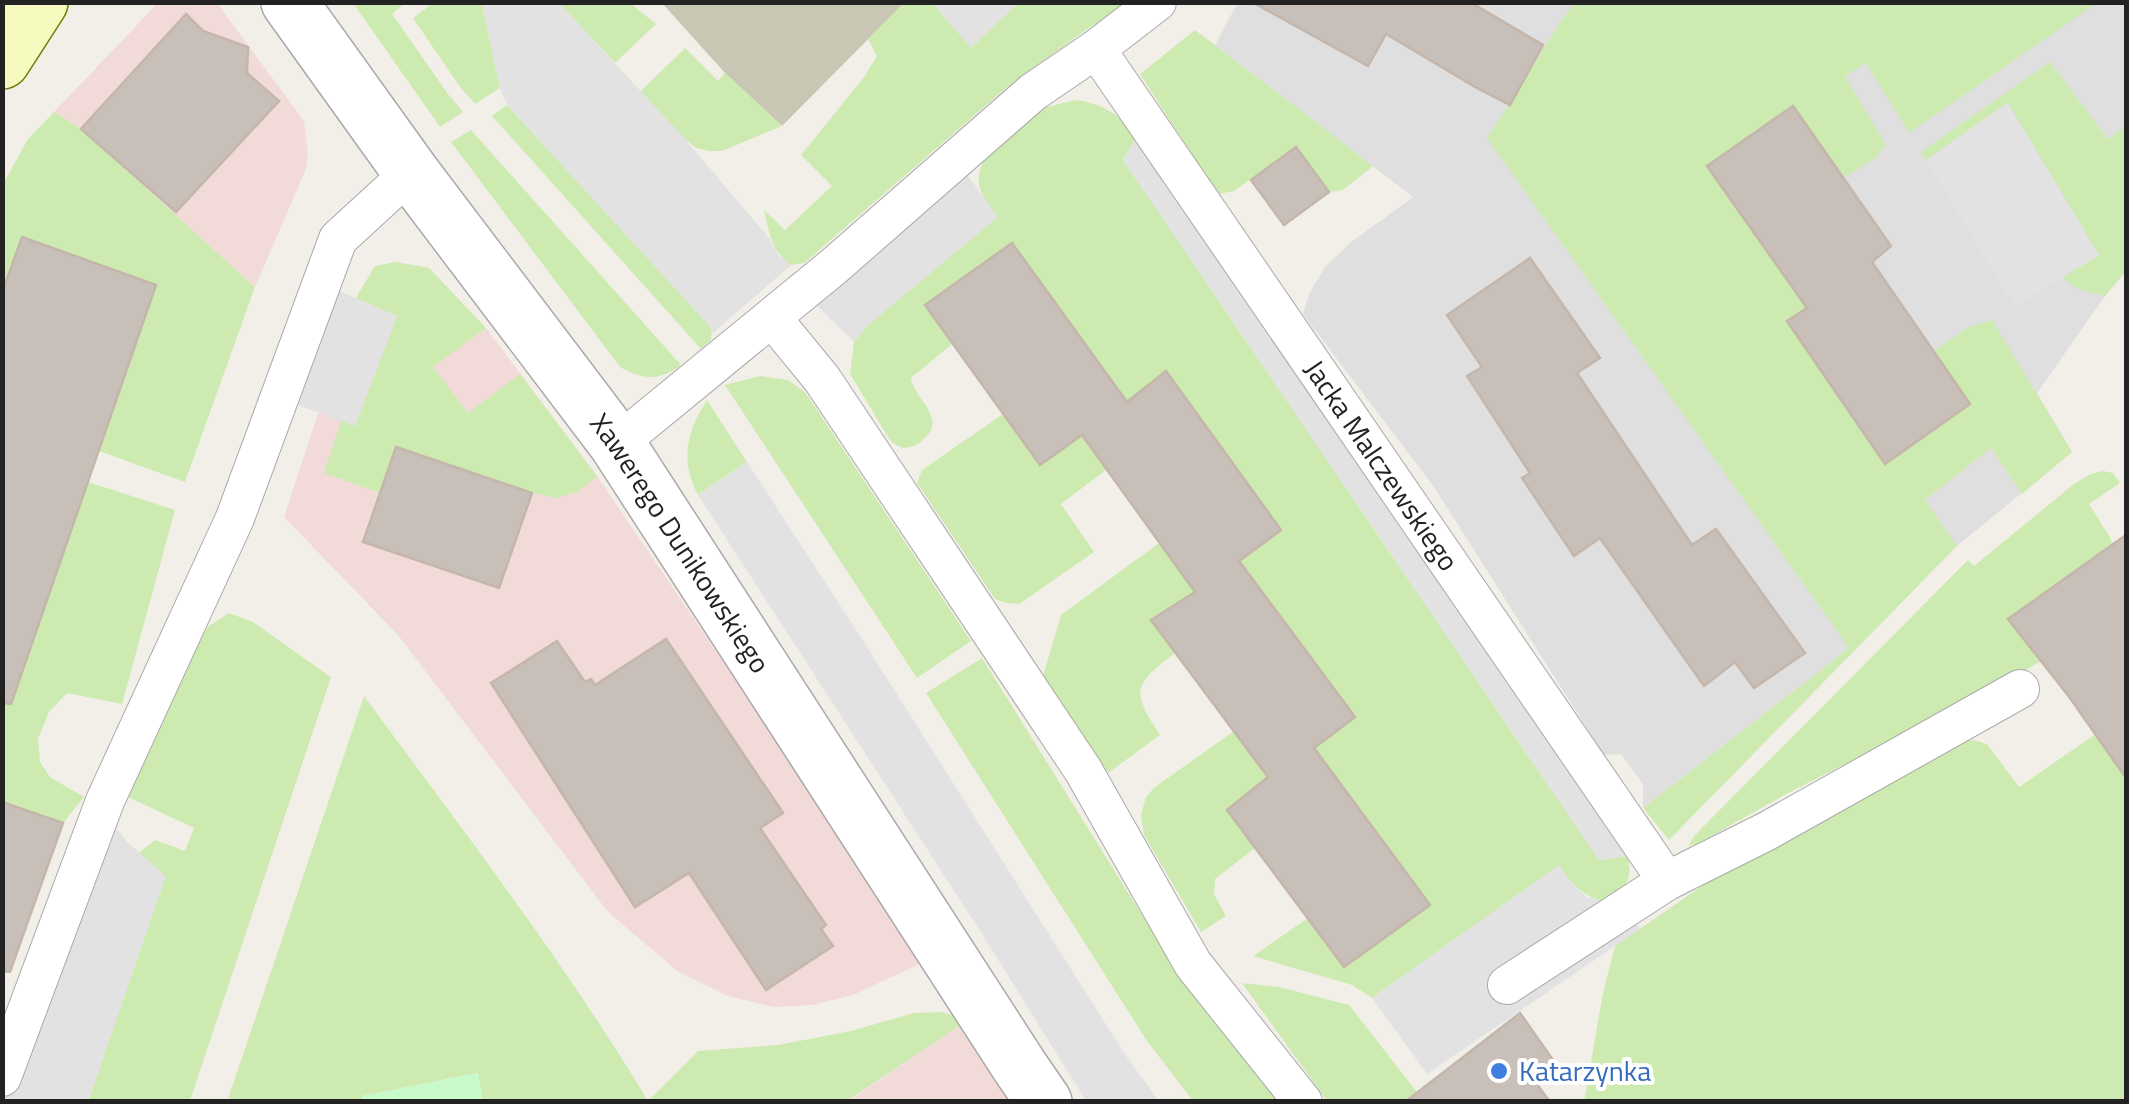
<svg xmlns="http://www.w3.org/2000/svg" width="2129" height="1104" font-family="'Titillium Web',sans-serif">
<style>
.residential{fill:#e0dfdf}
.commercial{fill:#f2dad9}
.construction{fill:#c7c7b4}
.grass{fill:#cdebb0}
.park{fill:#c8facc}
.parking{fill:#e2e2e2}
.building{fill:#c7bfb8;stroke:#c4b6ab;stroke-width:2.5}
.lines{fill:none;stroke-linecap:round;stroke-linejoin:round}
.lane-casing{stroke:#a9a9a9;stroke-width:40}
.street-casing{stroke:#a9a9a9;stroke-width:58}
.secondary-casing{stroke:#707d05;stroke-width:58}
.lane{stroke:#fff;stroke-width:38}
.street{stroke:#fff;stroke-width:55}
.secondary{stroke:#f7fabf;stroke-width:55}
.shop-dot{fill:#3f7fe0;stroke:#fff;stroke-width:4}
.labels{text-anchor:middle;stroke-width:8;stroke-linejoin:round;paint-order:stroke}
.street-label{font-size:28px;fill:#222;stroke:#fff}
.shop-label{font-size:28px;fill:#366cbe;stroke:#fff;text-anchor:start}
</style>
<rect width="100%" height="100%" fill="#f2efe9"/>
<path class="residential" d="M 1238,2 L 2126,3 L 2126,271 L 2105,296 L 2037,393 L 2072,452 L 1957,546 L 1849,648 L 1643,808 L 1643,784 L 1621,754 L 1604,755 L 1434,487 L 1303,314 L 1309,294 L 1325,267 L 1350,243 L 1413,197 L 1215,45 Z"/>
<path class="commercial" d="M 158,3 L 217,3 L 304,121 L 308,155 L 305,171 L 255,287 L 81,129 L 54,112 Z
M 396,262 L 429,268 L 486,328 L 597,476 L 926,961 L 853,995 L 812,1005 L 773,1007 L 728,996 L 677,971 L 608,912 L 398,635 L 284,517 L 356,298 L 375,266 Z
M 968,1020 L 1021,1102 L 847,1102 Z"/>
<path class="construction" d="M 662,3 L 904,3 L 782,126 L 725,73 Z"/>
<path class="grass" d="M 353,3 L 405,3 L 392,14 L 448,94 L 463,112 L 440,127 Z
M 433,3 L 482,3 L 500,88 L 475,104 L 460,87 L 413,18 Z
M 559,3 L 630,3 L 656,24 L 615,63 Z
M 904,3 L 932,3 L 971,47 L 1018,3 L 1129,3 L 1087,29 L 1006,88 L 804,263 L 791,265 C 771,251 769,232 764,210 L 785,230 L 832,186 L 801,155 L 864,77 L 877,56 L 868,39 Z
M 1574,3 L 2097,3 L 1909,133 L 1866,63 L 1845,76 L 1886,145 L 1874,159 L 1843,178 L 1792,106 L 1708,165 L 1807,308 L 1787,322 L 1884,463 L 1933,352 L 1967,328 L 1992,320 L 2072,452 L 2022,494 L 1991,448 L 1925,500 L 1957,546 L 1669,840 L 1643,808 L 1849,648 L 1487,138 C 1518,93 1542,47 1574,3 Z
M 1195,30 L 1215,45 L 1373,166 L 1343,190 L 1329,192 L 1296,147 L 1234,191 L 1218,194 L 1140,74 Z
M 685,48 L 718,81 L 725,73 L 782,126 L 722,151 L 710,151 L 696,148 L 685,139 L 640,92 Z
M 2050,62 L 2108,139 L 2126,126 L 2126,271 L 2105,296 L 2078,289 L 2061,277 L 2099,255 L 2008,103 L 1926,160 L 1921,152 Z
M 1075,100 C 1103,103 1120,115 1137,137 L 1123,160 L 1599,860 L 1628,856 C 1633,885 1625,887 1602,901 C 1579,894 1573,884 1558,866 L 1372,998 L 1352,985 L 1253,956 L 1308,918 L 1345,966 L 1430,905 L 1314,748 L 1239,561 L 1280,530 L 1166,371 L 1127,402 L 1012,243 L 925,305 L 952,344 L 911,378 C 914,399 946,416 926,437 C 922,441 919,444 913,446 C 903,450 898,447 890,440 L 850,374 L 854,342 L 867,326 L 997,217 C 982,194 971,185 985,158 L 1043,108 Z
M 507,105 L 712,328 L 711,340 L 701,349 L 492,116 Z
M 54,112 L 81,129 L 255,287 L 185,482 L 99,451 L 156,285 L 3,293 L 3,184 L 28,139 Z
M 471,130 L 681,365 C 661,381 642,380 620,367 L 451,142 Z
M 396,262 L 429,268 L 486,328 L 433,367 L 468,413 L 520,374 L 597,476 L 579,491 L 556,498 L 532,493 L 397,448 L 380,493 L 324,473 L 341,421 L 355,425 L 397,316 L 356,298 L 375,266 Z
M 760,376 L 788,380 L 805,392 L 971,641 L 917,678 L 725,385 Z
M 707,400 L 747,462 L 698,495 C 680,460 686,433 707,400 Z
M 1003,414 L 1040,464 L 1081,435 L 1106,470 L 1061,504 L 1094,552 L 1019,604 L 1006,603 L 995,599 L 917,483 L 922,470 Z
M 2103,471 L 2113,473 L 2120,483 L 2089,504 L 2111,539 L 2112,546 L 2041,661 L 1991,690 L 1786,794 L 1699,843 L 1688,846 L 1695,835 L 1968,560 L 1974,566 L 2074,484 L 2091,474 Z
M 88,482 L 175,510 L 122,704 L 67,693 L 49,712 L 38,739 L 40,762 L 50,777 L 84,797 L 63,823 L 3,802 L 3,635 L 31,645 Z
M 1159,543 L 1195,592 L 1152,620 L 1175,653 C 1134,685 1130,689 1160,735 L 1108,773 L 1043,676 L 1061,615 Z
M 229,613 L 253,622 L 331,677 L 190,1101 L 88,1102 L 165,877 L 139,853 L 155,840 L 185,851 L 194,828 L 126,796 L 187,653 L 209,626 Z
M 982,658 L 1178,973 L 1280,1101 L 1193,1101 L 1147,1041 L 926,693 Z
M 364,696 C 462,829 563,960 648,1101 L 698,1051 L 778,1045 L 851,1031 L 914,1013 L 941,1012 L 968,1020 L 847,1101 L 483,1101 L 477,1073 L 363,1096 L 363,1101 L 227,1102 Z
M 2126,713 L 2126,1101 L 1584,1102 L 1603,993 L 1615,946 L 1734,864 L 1962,741 L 1973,740 L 1987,744 L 2019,787 Z
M 1234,731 L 1268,777 L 1227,810 L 1255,848 L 1215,879 L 1214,894 L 1226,916 L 1201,932 L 1144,835 L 1141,815 L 1146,797 L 1155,787 Z
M 1242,983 L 1279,987 L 1349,1005 L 1424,1101 L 1327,1101 Z"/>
<path class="park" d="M 478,1073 L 483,1101 L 363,1101 L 362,1096 Z"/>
<path class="parking" d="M 482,3 L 559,3 L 685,139 L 770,239 L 779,256 L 791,265 L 713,333 L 711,328 L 507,105 L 500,88 Z
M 932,3 L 1018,3 L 971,48 Z
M 2007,103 L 2099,255 L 2015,307 L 1926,160 Z
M 1137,137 L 1628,856 L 1599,860 L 1123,160 Z
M 955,158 L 998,217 L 867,326 L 854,342 L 803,292 Z
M 321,283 L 397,316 L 355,426 L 279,398 Z
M 747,462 L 862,639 L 1126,1056 L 1159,1101 L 1086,1101 L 982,934 L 698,495 Z
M 97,820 L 119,831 L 126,841 L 166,876 L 88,1101 L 3,1101 L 2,1077 Z
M 1559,865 L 1573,885 L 1587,897 L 1602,901 L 1618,895 L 1640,929 L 1427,1074 L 1372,998 Z"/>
<path class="building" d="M 1252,2 L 1470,2 L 1543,45 L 1510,105 L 1475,87 L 1386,34 L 1368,66 Z
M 186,14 L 203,31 L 248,47 L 247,73 L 279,101 L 176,212 L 81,129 Z
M 1793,106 L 1891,246 L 1872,262 L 1970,404 L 1885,464 L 1787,321 L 1807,308 L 1707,166 Z
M 1296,147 L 1329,192 L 1284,225 L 1251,180 Z
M 22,237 L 156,285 L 11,704 L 2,703 L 2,293 Z
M 1012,243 L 1127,402 L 1166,371 L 1281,530 L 1239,561 L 1355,717 L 1314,748 L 1430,905 L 1344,967 L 1227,810 L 1268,777 L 1151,620 L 1195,592 L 1082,435 L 1040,465 L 925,305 Z
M 1530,258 L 1600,358 L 1577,373 L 1692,545 L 1716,529 L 1805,653 L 1754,688 L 1735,662 L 1704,686 L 1600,538 L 1574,556 L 1522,478 L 1530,473 L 1467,376 L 1482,367 L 1447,315 Z
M 396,447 L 532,493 L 499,588 L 363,542 Z
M 2126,535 L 2126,778 L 2070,698 L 2008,619 Z
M 666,639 L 783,813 L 760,828 L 826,925 L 821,929 L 833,946 L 766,990 L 689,873 L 635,907 L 491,683 L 557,641 L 585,682 L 591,679 L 595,685 Z
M 2,802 L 63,823 L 10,972 L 2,971 Z
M 1520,1013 L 1553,1060 L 1531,1076 L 1550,1102 L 1405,1102 Z"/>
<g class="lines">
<defs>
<g id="lane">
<path id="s1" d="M 1096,49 L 1667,881"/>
<path d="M 772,318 L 822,379 L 1083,770 L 1193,964 L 1303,1102"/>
<path d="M 617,444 L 833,267 L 1033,92 L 1096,49 L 1157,2"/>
<path d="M 1507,985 L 1667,881 L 1767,831 L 2020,689"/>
<path d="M 2,1077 L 105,801 L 235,518 L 338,239 L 411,172"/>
</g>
<g id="street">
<path id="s2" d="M 289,2 L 411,172 L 617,444 L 1020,1067 L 1044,1102"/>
</g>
<path id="secondary" d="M 2,61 L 40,2"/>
</defs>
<use href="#lane" class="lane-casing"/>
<use href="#street" class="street-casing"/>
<use href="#secondary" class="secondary-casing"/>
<use href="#lane" class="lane"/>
<use href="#street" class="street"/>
<use href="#secondary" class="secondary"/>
</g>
<circle class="shop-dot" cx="1499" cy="1071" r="10"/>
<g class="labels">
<g class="street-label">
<text dy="10" stroke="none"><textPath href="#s1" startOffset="505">Jacka Malczewskiego</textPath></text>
<text dy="10" stroke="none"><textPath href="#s2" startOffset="668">Xawerego Dunikowskiego</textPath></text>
</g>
<g class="shop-label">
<text x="1519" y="1081">Katarzynka</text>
</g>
</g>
<rect width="2129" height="1104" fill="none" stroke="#222222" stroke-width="10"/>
</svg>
